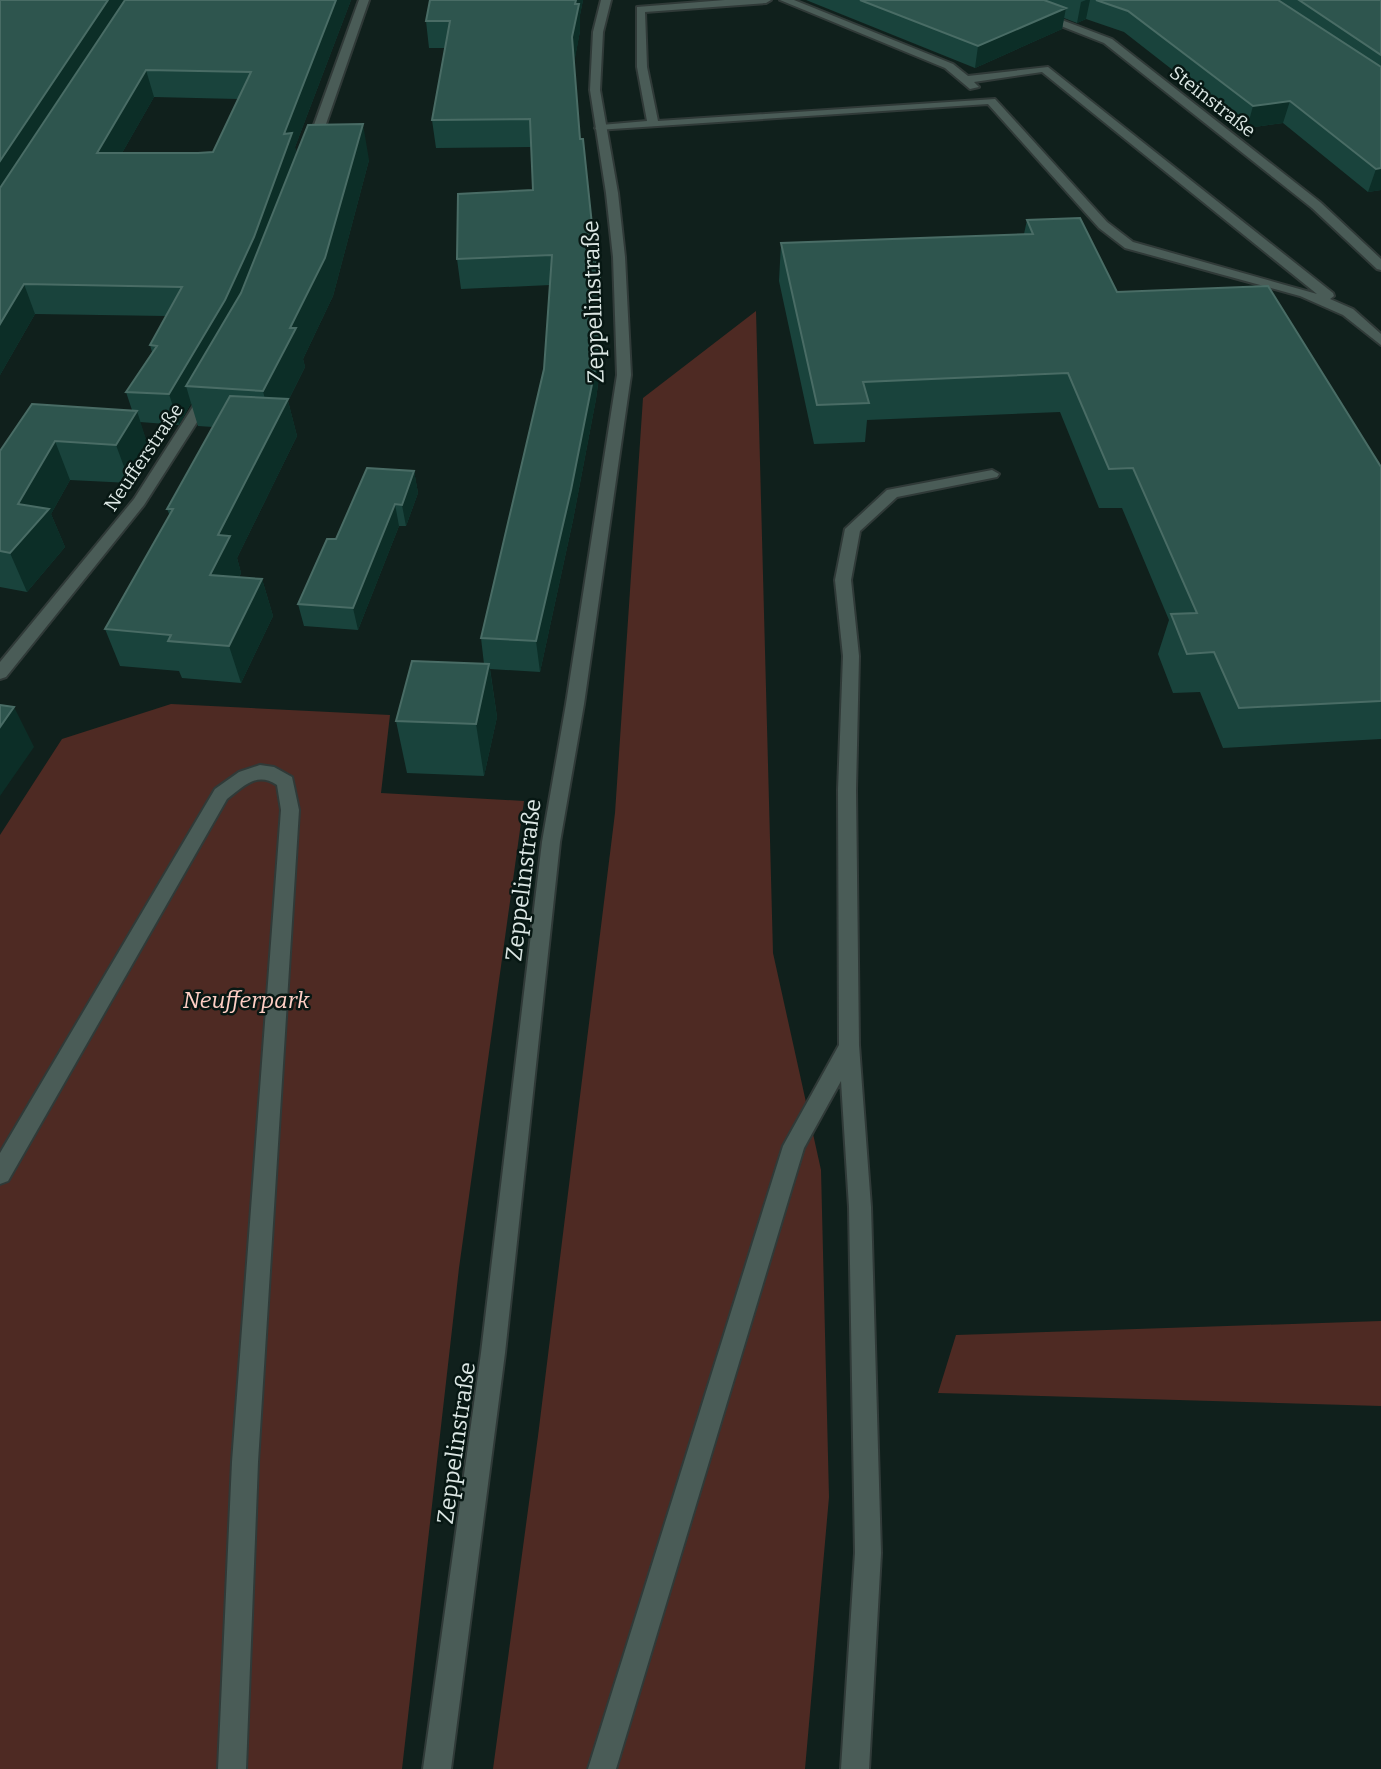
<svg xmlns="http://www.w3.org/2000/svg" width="1381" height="1769" font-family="Bitter,serif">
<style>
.green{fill:#4e2a23}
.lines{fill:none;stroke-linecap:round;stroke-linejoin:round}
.service-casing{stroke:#303a38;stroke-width:4}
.minor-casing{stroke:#303a38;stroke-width:4}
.tertiary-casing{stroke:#303a38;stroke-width:4}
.service{fill:#4a5c57;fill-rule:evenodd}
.minor{fill:#4a5c57;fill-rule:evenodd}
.tertiary{fill:#4a5c57;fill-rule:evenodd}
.wall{fill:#19433c;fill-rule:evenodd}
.shaded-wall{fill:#0c2e27}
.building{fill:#2e554e;stroke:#496c65;stroke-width:2;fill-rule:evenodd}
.labels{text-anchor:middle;stroke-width:5;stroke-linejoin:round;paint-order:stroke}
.far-street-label{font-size:19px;fill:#dce7e4;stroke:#071713}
.street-label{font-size:23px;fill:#dce7e4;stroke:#071713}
.park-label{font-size:23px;font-style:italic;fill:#ffcfc5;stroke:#071713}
</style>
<rect width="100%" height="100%" fill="#10201c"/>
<path class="green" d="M 756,311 L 773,953 L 821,1170 L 829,1497 L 805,1769 L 493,1769 L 538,1436 L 615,813 L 643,398 Z
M 171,704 L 390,715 L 381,793 L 524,801 L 459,1268 L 402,1769 L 0,1769 L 0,835 L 62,739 Z
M 1381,1321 L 1381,1406 L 938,1393 L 956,1335 Z"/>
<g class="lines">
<defs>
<path id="service" d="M 725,0 L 771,0 L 766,3 L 645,12 L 647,67 L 658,121 L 995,99 L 1107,222 L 1133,242 L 1317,294 L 1042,72 L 974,82 L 979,87 L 970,89 L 945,68 L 780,0 L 794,0 L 953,64 L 968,76 L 1048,67 L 1333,293 L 1334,296 L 1330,299 L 1353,309 L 1381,334 L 1381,345 L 1343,315 L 1300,296 L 1125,248 L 1099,228 L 988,104 L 597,130 L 595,128 L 601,125 L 647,121 L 637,67 L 637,7 Z
M 992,470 L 999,474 L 997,477 L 897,497 L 860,531 L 851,580 L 859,656 L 856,790 L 859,1045 L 871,1207 L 881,1553 L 869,1769 L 841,1769 L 855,1553 L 849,1207 L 841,1081 L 804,1148 L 616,1769 L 588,1769 L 783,1146 L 839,1045 L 838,790 L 843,656 L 835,580 L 845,529 L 887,490 Z
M 260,765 L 274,767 L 292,777 L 299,810 L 258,1462 L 246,1769 L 218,1769 L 232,1462 L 281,810 L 277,785 C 257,771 244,786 227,799 L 8,1181 L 0,1184 L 0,1153 L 215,789 L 239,772 Z"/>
<path id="minor" d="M 359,0 L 369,0 L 318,147 L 308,149 L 306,147 Z
M 995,0 L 1009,0 L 1112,39 L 1320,202 L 1381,259 L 1381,270 L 1377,269 L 1312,208 L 1104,43 Z
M 208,390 L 215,394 L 144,505 L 6,677 L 0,679 L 0,662 L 134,499 L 201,394 Z"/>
<path id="tertiary" d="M 601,0 L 611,0 L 603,32 L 600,90 L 618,193 L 625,257 L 631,375 L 584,704 L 560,842 L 505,1353 L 451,1769 L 423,1769 L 481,1353 L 542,842 L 566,704 L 617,375 L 613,257 L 606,193 L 590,90 L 593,32 Z"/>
</defs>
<use href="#service" class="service-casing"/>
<use href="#minor" class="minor-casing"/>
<use href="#tertiary" class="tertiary-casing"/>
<use href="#service" class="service"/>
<use href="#minor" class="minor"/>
<use href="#tertiary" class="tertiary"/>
</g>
<path class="wall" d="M 0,0 L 351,0 L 295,147 L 296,153 L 369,160 L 333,296 L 303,359 L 305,367 L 288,401 L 297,436 L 237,558 L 241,573 L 239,578 L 262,579 L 273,616 L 241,683 L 182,678 L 179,671 L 120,666 L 105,629 L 170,516 L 167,509 L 213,427 L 198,426 L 191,403 L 179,425 L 140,422 L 149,449 L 130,483 L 70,480 L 51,514 L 65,547 L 27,592 L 0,587 L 0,451 L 132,410 L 126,392 L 152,352 L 150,345 L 166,316 L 35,314 L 0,375 ZM 154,97 L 238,99 L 213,152 L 198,153 L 122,153 Z
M 430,0 L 583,0 L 580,15 L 580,31 L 574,62 L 580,139 L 596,263 L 601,292 L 602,354 L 596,399 L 573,520 L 540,672 L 490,669 L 497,717 L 484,776 L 407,773 L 396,721 L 484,664 L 481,638 L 544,369 L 550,285 L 461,289 L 457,259 L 533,190 L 531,147 L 436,148 L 432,120 L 445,48 L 429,48 L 426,21 Z
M 806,0 L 1381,0 L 1381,190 L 1368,192 L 1283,123 L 1247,128 L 1124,32 L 1086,19 L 1077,23 L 1064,18 L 1062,29 L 975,68 Z
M 1027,220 L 1117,292 L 1381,467 L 1381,739 L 1223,748 L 1200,692 L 1173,693 L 1158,654 L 1169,620 L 1122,508 L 1099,508 L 1060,412 L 867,420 L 865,442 L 814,444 L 779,281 L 781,243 L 1024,234 Z
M 414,471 L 418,493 L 406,526 L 399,526 L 358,630 L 304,626 L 298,604 L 336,539 Z"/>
<path class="shaded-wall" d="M 108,0 L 133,0 L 0,205 L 0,161 Z
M 336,0 L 351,0 L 295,147 L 298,162 L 261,266 L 186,386 L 191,403 L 179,425 L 169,394 L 284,134 Z
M 576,0 L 583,0 L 580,15 L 580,31 L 574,64 L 572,37 Z
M 1086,0 L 1090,0 L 1086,19 L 1077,23 L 1081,2 Z
M 1066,8 L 1062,29 L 975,68 L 978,46 Z
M 146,70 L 154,97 L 106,181 L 97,153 Z
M 1290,101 L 1283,123 L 1247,128 L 1253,106 Z
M 363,124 L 369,160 L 333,296 L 303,359 L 305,367 L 288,401 L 297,436 L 237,558 L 241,573 L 222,612 L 210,575 L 218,535 L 272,429 L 263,391 L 290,328 Z
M 1381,168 L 1381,190 L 1368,192 L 1376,169 Z
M 600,263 L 601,292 L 602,354 L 596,399 L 573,520 L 540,672 L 536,641 Z
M 24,284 L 35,314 L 0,375 L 0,324 Z
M 137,411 L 149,449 L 130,483 L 116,445 Z
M 55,441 L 70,480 L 51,514 L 65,547 L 27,592 L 10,553 L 18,504 Z
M 414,471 L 418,493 L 406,526 L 402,505 Z
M 395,504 L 399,526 L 358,630 L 353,608 Z
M 262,579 L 273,616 L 241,683 L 229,646 Z
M 489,664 L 497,717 L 484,776 L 476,724 Z
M 14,707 L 34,747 L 0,796 L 0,727 Z"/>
<path class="building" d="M 0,0 L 108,0 L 0,161 Z
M 125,0 L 336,0 L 284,134 L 292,133 L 254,237 L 225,300 L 169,394 L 126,392 L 157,346 L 150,345 L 182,287 L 24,284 L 0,324 L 0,188 ZM 146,70 L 251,72 L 213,152 L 198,153 L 97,153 Z
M 430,0 L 576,0 L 575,4 L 579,4 L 572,37 L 580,139 L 583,139 L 596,263 L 600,263 L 600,324 L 595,369 L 571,490 L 536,641 L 481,638 L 544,369 L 552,255 L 457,259 L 458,194 L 533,190 L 530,119 L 432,120 L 450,21 L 426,21 Z
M 860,0 L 1044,0 L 1066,8 L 978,46 Z
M 1096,0 L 1278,0 L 1381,67 L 1381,168 L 1376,169 L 1290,101 L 1253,106 L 1128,11 Z
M 1299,0 L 1381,0 L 1381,55 Z
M 363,124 L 325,258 L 290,328 L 296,328 L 263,391 L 186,386 L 241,293 L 308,125 Z
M 1080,218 L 1117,292 L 1268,286 L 1381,467 L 1381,701 L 1239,708 L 1214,652 L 1187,654 L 1171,614 L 1197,613 L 1133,468 L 1109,469 L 1068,373 L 863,382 L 869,403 L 817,405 L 781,243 L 1033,234 L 1027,220 Z
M 230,396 L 288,399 L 218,535 L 230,536 L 210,575 L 262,579 L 229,646 L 168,641 L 171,635 L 105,629 L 173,509 L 167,509 Z
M 32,404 L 137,411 L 116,445 L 55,441 L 18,504 L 49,509 L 10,553 L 0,551 L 0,451 Z
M 367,468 L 414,471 L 402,505 L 395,504 L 353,608 L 298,604 L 327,539 L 336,539 Z
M 412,661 L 489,664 L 476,724 L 396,721 Z
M 0,705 L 14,707 L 0,727 Z"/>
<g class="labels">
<g class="far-street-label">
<text transform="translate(1213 101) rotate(38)" y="7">Steinstraße</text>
<text transform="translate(143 457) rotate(-56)" y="7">Neufferstraße</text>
</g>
<g class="street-label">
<text transform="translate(593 302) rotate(-92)" y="8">Zeppelinstraße</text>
<text transform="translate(523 880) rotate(-83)" y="8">Zeppelinstraße</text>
<text transform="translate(456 1443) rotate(-82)" y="8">Zeppelinstraße</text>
</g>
<g class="park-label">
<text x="246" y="1008">Neufferpark</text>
</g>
</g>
</svg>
